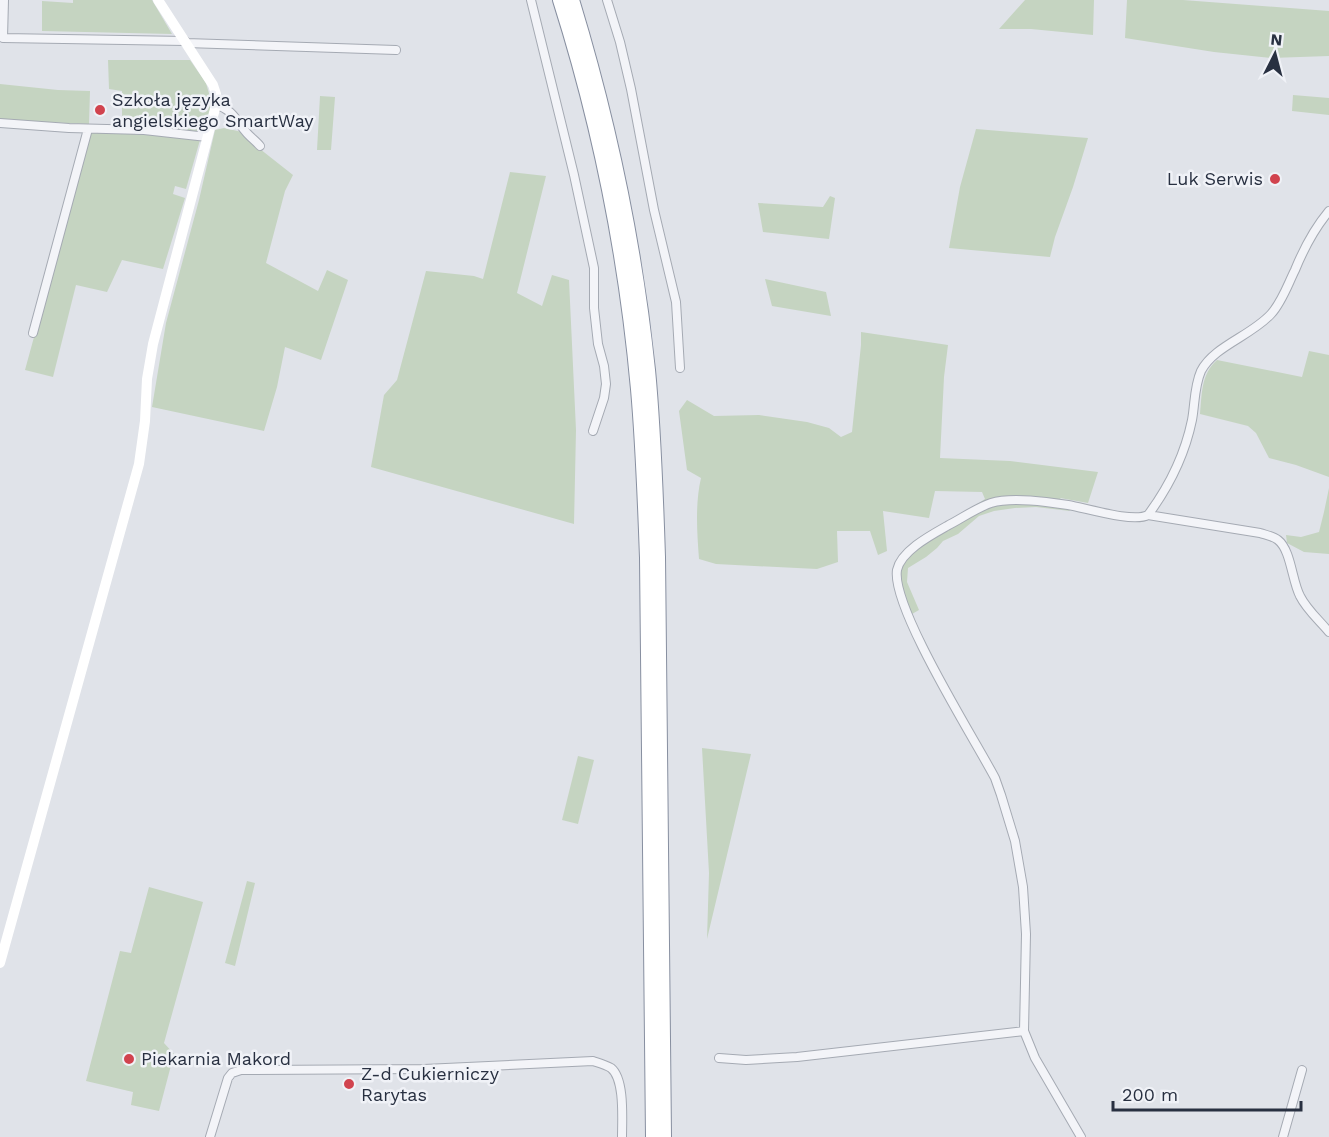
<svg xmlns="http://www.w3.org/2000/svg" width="1329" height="1137" font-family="'Work Sans',sans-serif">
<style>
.green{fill:#c5d4c1}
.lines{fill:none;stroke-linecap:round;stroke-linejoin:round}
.street-casing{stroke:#a5aab3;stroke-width:10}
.highway-casing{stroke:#878fa0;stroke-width:16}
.street{stroke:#f3f4f8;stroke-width:8}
.secondary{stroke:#fff;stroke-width:10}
.highway{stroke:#fff;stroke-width:14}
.poi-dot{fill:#d1434e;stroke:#f0f2f7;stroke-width:2}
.labels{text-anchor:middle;stroke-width:5;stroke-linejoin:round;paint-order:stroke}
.poi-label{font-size:18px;fill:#283041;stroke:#f0f2f7;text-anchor:start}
</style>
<rect width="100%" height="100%" fill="#e0e3e9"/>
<path class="green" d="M 73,0 L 152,0 L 172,34 L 42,31 L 42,1 L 73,3 Z
M 1025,0 L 1094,0 L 1093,35 L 1031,29 L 999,29 Z
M 1127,0 L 1183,0 L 1329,11 L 1329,56 L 1271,58 L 1214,52 L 1125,38 Z
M 108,60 L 190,60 L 206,83 L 212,104 L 204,132 L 122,125 L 122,91 L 109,89 Z
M 0,84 L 58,90 L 90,91 L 89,124 L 0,120 Z
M 1293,95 L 1329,98 L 1329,115 L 1292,111 Z
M 320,96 L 335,97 L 331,150 L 317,150 Z
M 224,128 L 242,132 L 260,149 L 293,175 L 285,191 L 266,263 L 318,291 L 327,270 L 348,280 L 321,360 L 285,347 L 277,387 L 264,431 L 152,407 L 166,323 L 199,200 L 215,130 Z
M 976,129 L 1088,138 L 1073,187 L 1055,237 L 1050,257 L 949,248 L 960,187 Z
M 90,132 L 176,136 L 200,140 L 186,189 L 175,186 L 173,194 L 185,198 L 163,269 L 122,260 L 107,292 L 76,285 L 53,377 L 25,370 Z
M 510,172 L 546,176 L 517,293 L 542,306 L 552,275 L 569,280 L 576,430 L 574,524 L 371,467 L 384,395 L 397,380 L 426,271 L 474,276 L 483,279 Z
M 830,196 L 835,198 L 829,239 L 763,232 L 758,203 L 823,207 Z
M 765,279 L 826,292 L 831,316 L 772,306 Z
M 861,332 L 948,345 L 944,377 L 940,458 L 1010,461 L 1098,472 L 1088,503 L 1060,498 L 1070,511 L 1036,507 L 1015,508 L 994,511 L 979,516 L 958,534 L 943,541 L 937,548 L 926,557 L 908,568 L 907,582 L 919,610 L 912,614 L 902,588 L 900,568 L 928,534 L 951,521 L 985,499 L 982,492 L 935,491 L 929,518 L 883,511 L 887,551 L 878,555 L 870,531 L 837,531 L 838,562 L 817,569 L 716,564 L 699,559 C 697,532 695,504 701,478 L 687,470 L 679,411 L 687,400 L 714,416 L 759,415 L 807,422 L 829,428 L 841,437 L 852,432 L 861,345 Z
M 1309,351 L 1329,355 L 1329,477 L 1296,465 L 1269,458 L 1256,433 L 1248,426 L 1200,414 C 1202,394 1201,374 1217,360 L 1302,377 Z
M 1329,488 L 1329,554 L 1304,552 L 1287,543 L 1286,535 L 1301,537 L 1319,532 L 1324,512 Z
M 702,748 L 751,754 L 707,939 L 709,873 Z
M 578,756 L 594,760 L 578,824 L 562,820 Z
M 247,881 L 255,883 L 235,966 L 225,963 Z
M 149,887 L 203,902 L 164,1043 L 174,1054 L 159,1111 L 131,1105 L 133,1092 L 86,1081 L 120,951 L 131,953 Z"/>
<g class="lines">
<defs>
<path id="street" d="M 4,0 L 3,38 L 185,41
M 531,0 L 574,175 L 594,268 L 594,308 L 598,344 L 604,366 L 606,384 L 604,398 L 593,431
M 607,0 L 620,42 L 631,89 L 654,210 L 676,302 L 680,368
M 186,43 L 396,50
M 216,105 C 232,109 236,120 246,132 C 250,137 256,141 260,146
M 0,123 L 69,128 L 144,130 L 207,137
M 33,333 L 88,129
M 1148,515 L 1260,533 C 1266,535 1273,536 1278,540 C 1291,550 1292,581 1300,596 C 1307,610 1319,620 1329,632
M 719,1058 L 746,1060 L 797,1057 L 1024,1031
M 210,1137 L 228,1078 L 232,1073 L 241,1070 L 424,1069 L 593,1061 C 599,1063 606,1065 611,1068 C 625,1079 622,1120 622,1137
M 1081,1137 L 1035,1058 L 1024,1031 L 1026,934 L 1023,887 L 1015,841 L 1001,795 L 995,778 C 975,740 891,607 897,570 C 901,551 931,535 947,526 C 961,519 976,508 991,503 C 1007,498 1029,500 1046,502 C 1053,503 1061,504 1068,505 C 1086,508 1133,523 1148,515 C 1168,488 1185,454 1192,420 C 1195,404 1194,387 1201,371 C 1214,346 1251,336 1271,314 C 1282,302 1288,284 1295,270 C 1304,248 1314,229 1329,211
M 1283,1137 L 1302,1070"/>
<path id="highway" d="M 560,0 C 600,126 626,257 638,389 C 643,445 645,502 647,558 L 653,1137
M 572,0 C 609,121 635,245 648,370 C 654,432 656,495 658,557 L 664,1137"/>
</defs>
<use href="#street" class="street-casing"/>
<use href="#highway" class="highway-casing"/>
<use href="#street" class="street"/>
<path class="secondary" d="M 0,963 L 139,464 L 145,421 L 147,379 L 153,344 L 216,105 L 216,94 L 213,85 L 158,0"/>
<use href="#highway" class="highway"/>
</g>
<g class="poi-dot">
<circle cx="100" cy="110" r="6"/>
<circle cx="1275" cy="179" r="6"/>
<circle cx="129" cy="1059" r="6"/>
<circle cx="349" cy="1084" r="6"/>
</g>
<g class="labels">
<g class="poi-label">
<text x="112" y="106">Szkoła języka<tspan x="112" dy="21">angielskiego SmartWay</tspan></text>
<text x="1263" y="185" text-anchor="end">Luk Serwis</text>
<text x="141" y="1065">Piekarnia Makord</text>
<text x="361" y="1080">Z-d Cukierniczy<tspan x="361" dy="21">Rarytas</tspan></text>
</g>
</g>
<g transform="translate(1275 54) rotate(6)" stroke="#f0f2f7" stroke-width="4.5" paint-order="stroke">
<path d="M0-4.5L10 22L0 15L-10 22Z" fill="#283041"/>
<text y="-9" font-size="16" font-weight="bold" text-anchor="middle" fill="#283041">N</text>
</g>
<path d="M1113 1101v9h188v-9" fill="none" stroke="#283041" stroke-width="3"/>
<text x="1122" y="1101" font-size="18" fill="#283041" stroke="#f0f2f7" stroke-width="4.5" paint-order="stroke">200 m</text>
</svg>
